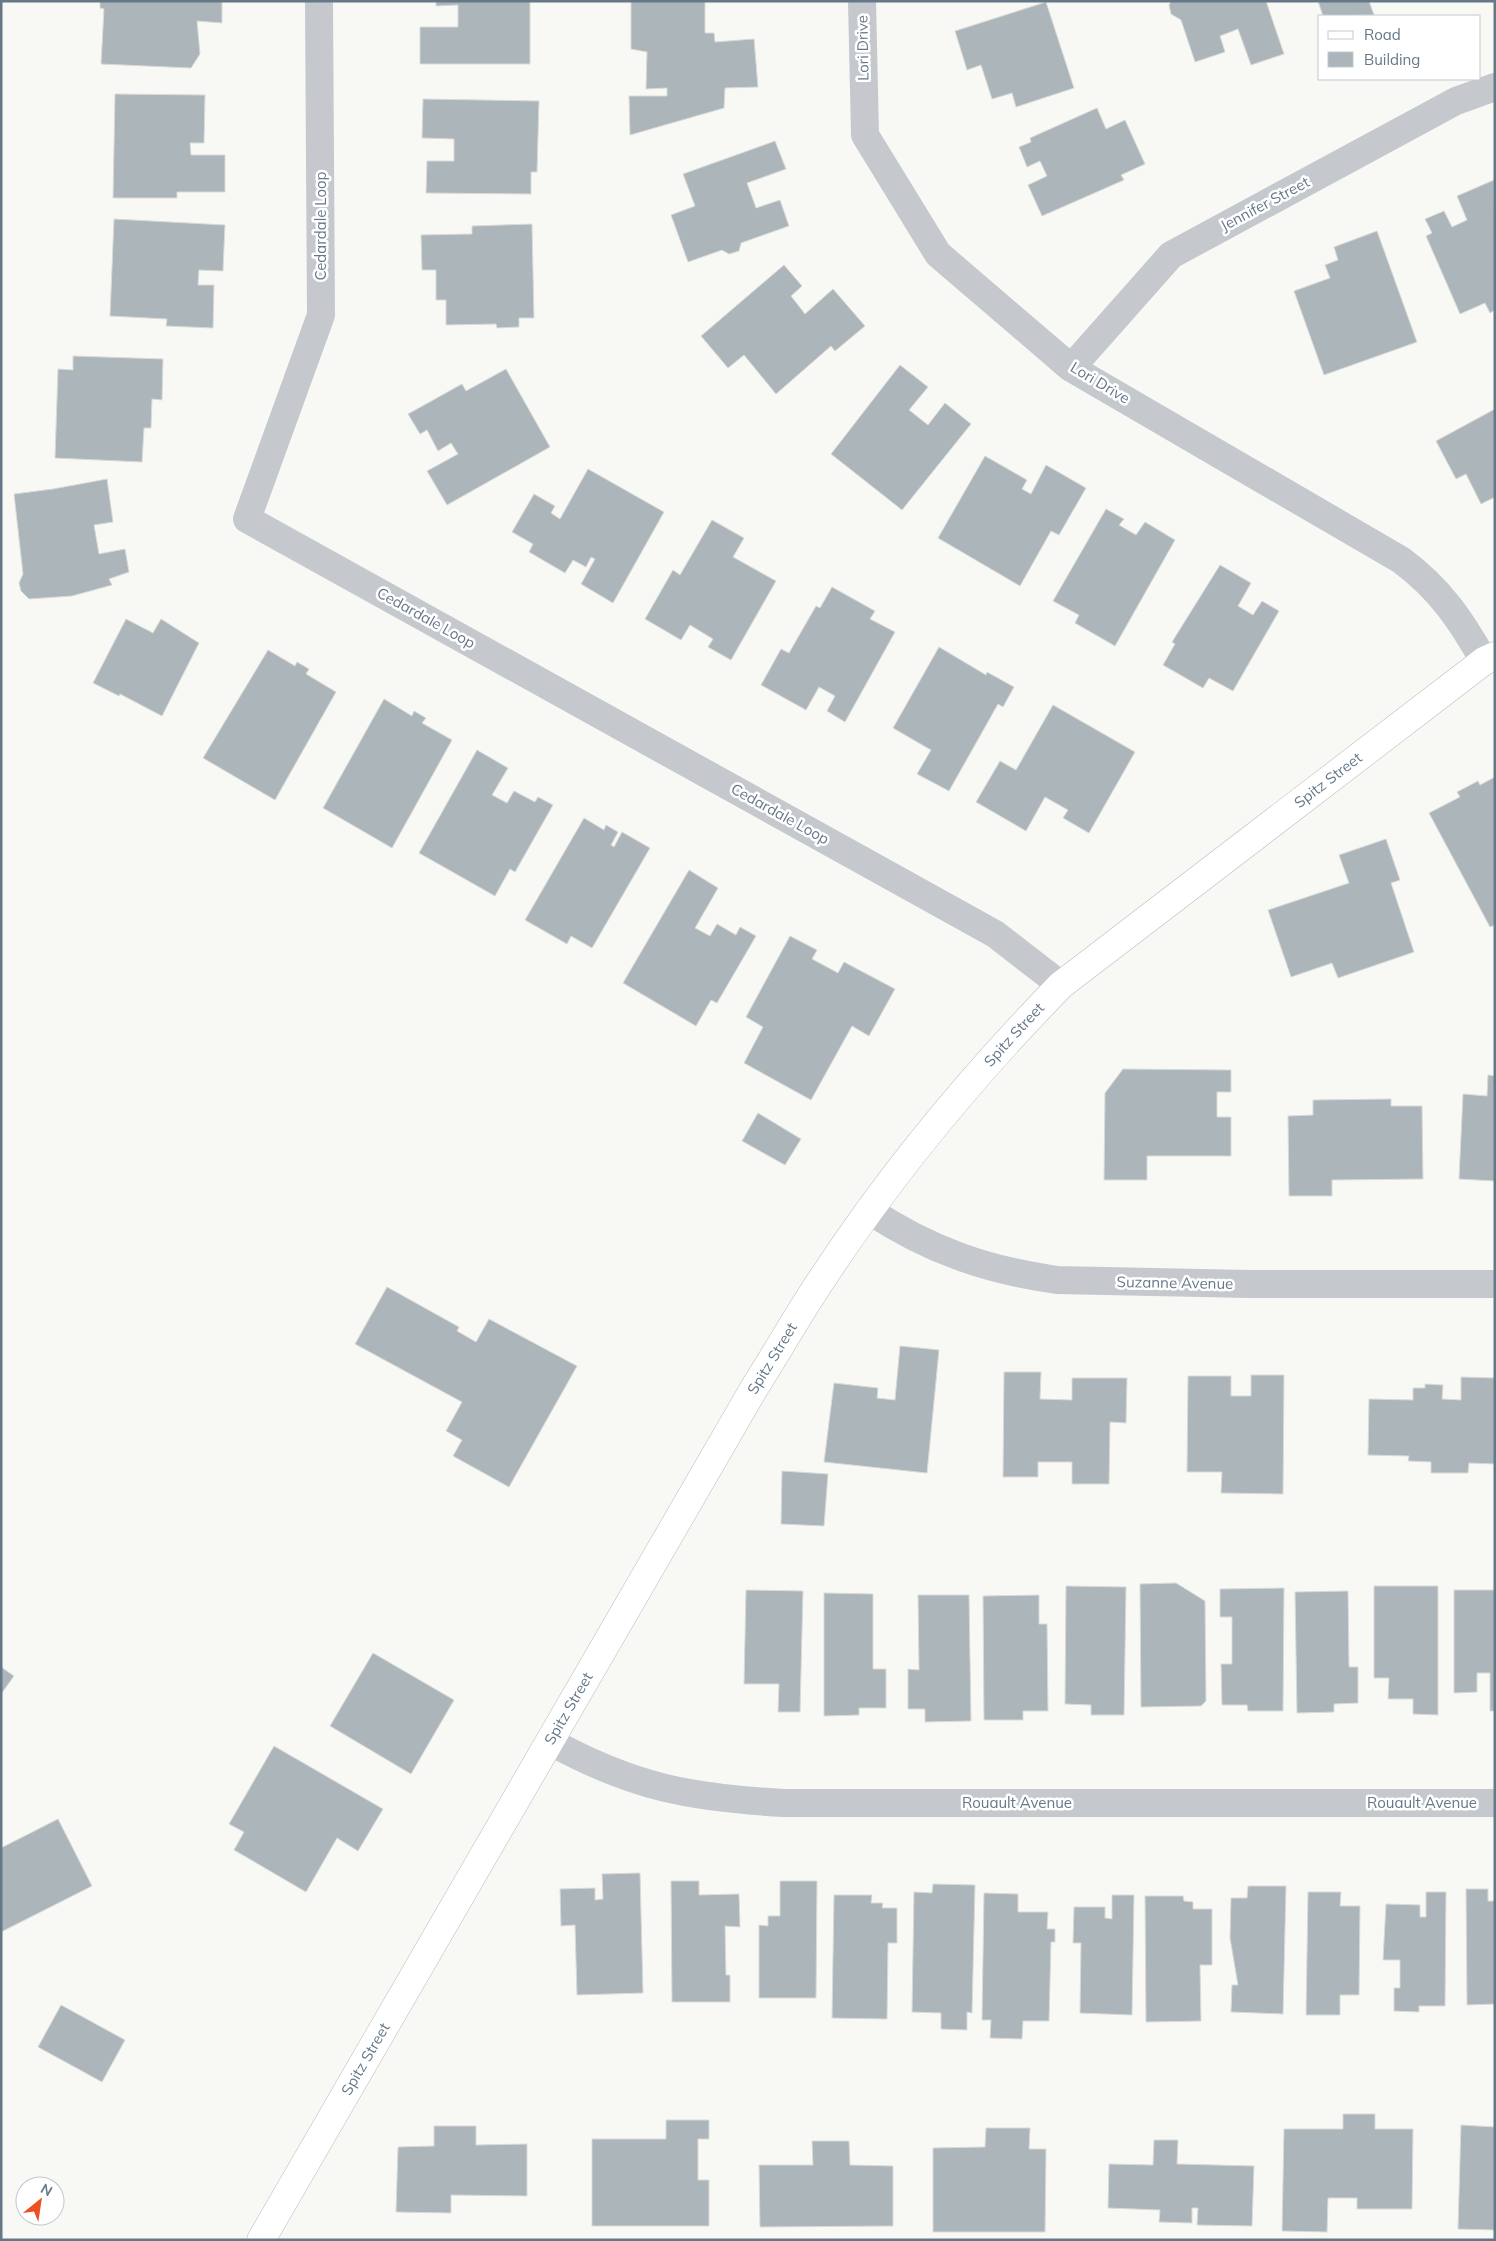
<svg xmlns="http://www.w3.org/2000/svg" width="1496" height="2241" font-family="Mulish,sans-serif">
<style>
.building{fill:#acb5ba;stroke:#dadad7}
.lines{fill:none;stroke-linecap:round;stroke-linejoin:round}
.secondary-casing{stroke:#b7bdc1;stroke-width:29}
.street{stroke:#c5c9cd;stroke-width:28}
.secondary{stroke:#fff;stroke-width:28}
.labels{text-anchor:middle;stroke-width:5;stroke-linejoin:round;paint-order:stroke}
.street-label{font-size:15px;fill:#657888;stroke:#fff}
</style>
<rect width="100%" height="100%" fill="#f8f8f5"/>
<path class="building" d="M 100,1 L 222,1 L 222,23 L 197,21 L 200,54 L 191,68 L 101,64 L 104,9 L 100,8 Z
M 436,1 L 530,1 L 530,64 L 420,64 L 420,27 L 458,27 L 458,5 L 436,6 Z
M 631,1 L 705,1 L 705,33 L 714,33 L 715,42 L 754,39 L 758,87 L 725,88 L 724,108 L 630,135 L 629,96 L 667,96 L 667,88 L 646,89 L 647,52 L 631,49 Z
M 1171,1 L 1266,1 L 1284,54 L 1251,65 L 1238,29 L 1220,36 L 1225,52 L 1195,62 L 1181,20 L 1171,14 L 1169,5 Z
M 1318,1 L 1369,1 L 1374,15 L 1323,16 Z
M 1046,2 L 1074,88 L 1016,107 L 1012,93 L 992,99 L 981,65 L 967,70 L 955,31 Z
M 115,94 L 205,95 L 204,143 L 190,143 L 191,155 L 225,155 L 225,192 L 177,192 L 177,198 L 113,198 Z
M 423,99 L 539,101 L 537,172 L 531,172 L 531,194 L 426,193 L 427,161 L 454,161 L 454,139 L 422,138 Z
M 1097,108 L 1106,129 L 1125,120 L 1145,164 L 1121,175 L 1124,180 L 1042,216 L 1028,185 L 1047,176 L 1040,161 L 1027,167 L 1019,147 L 1031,142 L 1030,138 Z
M 775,141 L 786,169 L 747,183 L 756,208 L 780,200 L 789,226 L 741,243 L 739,251 L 729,254 L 722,250 L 688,262 L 671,215 L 695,206 L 683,174 Z
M 1494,180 L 1495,310 L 1490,313 L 1485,303 L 1460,314 L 1426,236 L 1432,233 L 1425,219 L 1444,211 L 1452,227 L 1467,220 L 1457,196 Z
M 114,219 L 225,225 L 223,271 L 199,270 L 198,285 L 214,285 L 213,328 L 166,326 L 167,319 L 110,316 Z
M 532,224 L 534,318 L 519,318 L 519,327 L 497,328 L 496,324 L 446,325 L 446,300 L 436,300 L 436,270 L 422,270 L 421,235 L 472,234 L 472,226 Z
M 1377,231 L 1417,342 L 1324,375 L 1294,291 L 1330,278 L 1325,265 L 1338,260 L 1334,247 Z
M 784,265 L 802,286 L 791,296 L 805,314 L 833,289 L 865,326 L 835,351 L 831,346 L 776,394 L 744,355 L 728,368 L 701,336 Z
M 73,356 L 163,359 L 162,400 L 152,399 L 151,428 L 144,428 L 142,462 L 55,458 L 58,369 L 73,370 Z
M 900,365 L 928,387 L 909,410 L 928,425 L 945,403 L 971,424 L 902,510 L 831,454 Z
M 506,369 L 550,447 L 447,505 L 427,471 L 458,454 L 451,443 L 438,451 L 427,430 L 420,434 L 408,414 L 462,384 L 466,391 Z
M 1495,409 L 1495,497 L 1481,504 L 1466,474 L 1456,479 L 1436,441 Z
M 985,456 L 1027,480 L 1022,489 L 1031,494 L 1046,465 L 1086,488 L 1059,535 L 1051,531 L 1020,586 L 938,538 Z
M 588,469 L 664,512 L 613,603 L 581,584 L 595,559 L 591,557 L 586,567 L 573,560 L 565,573 L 529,552 L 533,544 L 512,532 L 534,494 L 555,506 L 551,513 L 560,519 Z
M 107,479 L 113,522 L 94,525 L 99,554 L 125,549 L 129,572 L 109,579 L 112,585 L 72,596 L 29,599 L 21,591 L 19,583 L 23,574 L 14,494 L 53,489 Z
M 1106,509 L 1124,519 L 1119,525 L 1136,535 L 1145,522 L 1175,540 L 1115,646 L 1075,623 L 1079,615 L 1053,601 Z
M 712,520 L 744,538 L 733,557 L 776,581 L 731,660 L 708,647 L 713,639 L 690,625 L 681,640 L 645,619 L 673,570 L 680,575 Z
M 1220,565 L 1251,583 L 1238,606 L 1253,615 L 1262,601 L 1279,611 L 1233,691 L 1209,678 L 1203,688 L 1163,665 L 1175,644 L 1172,642 Z
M 832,587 L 875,611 L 870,619 L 895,632 L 845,722 L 827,711 L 835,696 L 819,687 L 806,710 L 761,685 L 781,649 L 789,653 L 816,606 L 820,608 Z
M 126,619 L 153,633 L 161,619 L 199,643 L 162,716 L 120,694 L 119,696 L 93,683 Z
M 939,647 L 986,675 L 987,672 L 1014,687 L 1003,707 L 998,704 L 949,791 L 917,774 L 931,750 L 893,728 Z
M 268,650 L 295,666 L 297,662 L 309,669 L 306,674 L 336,692 L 275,800 L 203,758 Z
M 384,699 L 412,716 L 414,711 L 426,718 L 422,723 L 452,740 L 392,848 L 323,808 Z
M 1053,705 L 1135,752 L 1089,833 L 1063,818 L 1068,810 L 1045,797 L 1026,831 L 976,802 L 1000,761 L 1016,770 Z
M 477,750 L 508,768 L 492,795 L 507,803 L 514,791 L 535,802 L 538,797 L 553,805 L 515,872 L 510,869 L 495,896 L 419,853 Z
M 1495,777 L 1495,925 L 1490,927 L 1429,813 L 1460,797 L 1457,792 L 1478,781 L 1480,785 Z
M 584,818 L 604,830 L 606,825 L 618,832 L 611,845 L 614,847 L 622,832 L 650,848 L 592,948 L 571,936 L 567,944 L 525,920 Z
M 1386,839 L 1400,880 L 1391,883 L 1414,952 L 1338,978 L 1332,963 L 1291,977 L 1268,910 L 1349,883 L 1339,855 Z
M 689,870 L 718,888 L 695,928 L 710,936 L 717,924 L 736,935 L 740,927 L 756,936 L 717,1003 L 711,1000 L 696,1026 L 623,983 Z
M 790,936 L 817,950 L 812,959 L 838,973 L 844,962 L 895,989 L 869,1036 L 852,1026 L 811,1100 L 744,1063 L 763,1027 L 746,1017 Z
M 1123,1069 L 1231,1070 L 1231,1092 L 1217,1092 L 1217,1117 L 1231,1117 L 1231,1156 L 1147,1156 L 1147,1180 L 1104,1180 L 1105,1093 Z
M 1488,1075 L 1495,1076 L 1495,1181 L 1459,1179 L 1463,1094 L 1487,1096 Z
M 1391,1099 L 1391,1106 L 1422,1106 L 1423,1179 L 1332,1180 L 1332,1196 L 1289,1196 L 1288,1116 L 1313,1115 L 1313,1100 Z
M 758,1113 L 801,1139 L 785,1165 L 742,1141 Z
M 387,1287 L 459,1327 L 457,1331 L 476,1342 L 489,1319 L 577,1366 L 509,1487 L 453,1456 L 462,1440 L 446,1431 L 462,1402 L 355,1344 Z
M 900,1346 L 939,1350 L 927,1473 L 824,1462 L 834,1383 L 878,1388 L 877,1398 L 895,1400 Z
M 1004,1372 L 1041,1372 L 1040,1399 L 1072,1400 L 1072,1378 L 1127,1378 L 1126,1423 L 1110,1422 L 1109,1484 L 1072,1484 L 1072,1462 L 1038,1462 L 1038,1477 L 1003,1477 Z
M 1251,1375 L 1284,1375 L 1283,1494 L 1221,1493 L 1222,1472 L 1187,1472 L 1188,1376 L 1231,1376 L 1231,1396 L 1251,1396 Z
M 1461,1377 L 1495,1378 L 1495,1464 L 1469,1463 L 1468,1473 L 1431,1473 L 1431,1462 L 1408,1461 L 1409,1456 L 1368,1455 L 1369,1399 L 1413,1400 L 1413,1388 L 1425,1388 L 1425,1384 L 1443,1385 L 1442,1399 L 1461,1400 Z
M 782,1471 L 828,1474 L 824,1526 L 781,1524 Z
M 1176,1583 L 1205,1601 L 1206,1701 L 1201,1706 L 1141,1707 L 1140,1584 Z
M 1066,1586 L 1126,1587 L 1124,1715 L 1091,1715 L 1091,1705 L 1065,1704 Z
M 1374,1586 L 1438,1586 L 1438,1715 L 1413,1714 L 1413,1699 L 1388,1699 L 1389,1678 L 1374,1678 Z
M 1284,1588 L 1283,1711 L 1248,1711 L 1247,1705 L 1222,1705 L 1221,1664 L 1232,1664 L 1232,1617 L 1220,1617 L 1220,1589 Z
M 746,1590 L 803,1591 L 800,1712 L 778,1712 L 779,1684 L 744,1684 Z
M 1454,1590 L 1495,1590 L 1495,1711 L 1490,1711 L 1490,1673 L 1477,1673 L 1477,1692 L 1454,1693 Z
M 1348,1591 L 1349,1667 L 1358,1667 L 1358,1703 L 1334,1704 L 1334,1712 L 1297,1713 L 1295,1592 Z
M 824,1593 L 873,1594 L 873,1669 L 886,1669 L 886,1708 L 859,1708 L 859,1715 L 824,1716 Z
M 918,1595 L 969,1595 L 971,1721 L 925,1722 L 925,1709 L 908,1709 L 908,1669 L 919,1670 Z
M 1039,1595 L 1039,1624 L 1047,1624 L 1048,1711 L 1023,1711 L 1023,1720 L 984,1720 L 983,1596 Z
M 373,1653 L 454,1700 L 411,1774 L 330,1726 Z
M 1,1667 L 14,1676 L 1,1694 Z
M 274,1746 L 383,1809 L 358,1851 L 337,1838 L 306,1892 L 234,1850 L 244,1832 L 229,1824 Z
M 58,1819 L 92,1886 L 1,1932 L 1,1848 Z
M 640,1873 L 643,1993 L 577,1995 L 575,1925 L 561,1926 L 560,1889 L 595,1888 L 595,1900 L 603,1899 L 602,1874 Z
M 671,1881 L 699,1881 L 699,1895 L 739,1894 L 740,1927 L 725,1926 L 726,1975 L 730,1975 L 730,2002 L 672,2002 Z
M 780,1881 L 817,1881 L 816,1998 L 759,1998 L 759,1925 L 768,1926 L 768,1916 L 780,1916 Z
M 933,1884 L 975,1885 L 972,2013 L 967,2012 L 967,2030 L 941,2029 L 941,2013 L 912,2012 L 914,1892 L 932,1893 Z
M 1248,1886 L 1286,1886 L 1283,2014 L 1231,2012 L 1232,1985 L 1238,1985 L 1230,1938 L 1231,1898 L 1247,1898 Z
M 1466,1889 L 1488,1889 L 1488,1901 L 1495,1901 L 1495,2004 L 1467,2005 Z
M 1308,1892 L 1341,1892 L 1340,1906 L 1360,1906 L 1359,1995 L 1340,1995 L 1340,2015 L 1306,2015 Z
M 1426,1892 L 1446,1892 L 1445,2006 L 1419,2006 L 1419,2012 L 1394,2011 L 1394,1988 L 1400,1988 L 1400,1960 L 1383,1960 L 1386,1904 L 1420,1905 L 1420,1917 L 1426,1917 Z
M 984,1893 L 1018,1894 L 1018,1912 L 1048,1912 L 1047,1929 L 1055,1929 L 1055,1942 L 1051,1942 L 1049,2021 L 1023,2021 L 1022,2039 L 990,2038 L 991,2020 L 982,2020 Z
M 834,1895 L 872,1895 L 871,1903 L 883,1903 L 882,1908 L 897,1908 L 897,1943 L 888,1943 L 887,2019 L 832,2018 Z
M 1112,1895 L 1134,1895 L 1132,2015 L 1080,2013 L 1081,1943 L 1073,1943 L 1074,1907 L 1105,1907 L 1105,1918 L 1112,1919 Z
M 1145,1896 L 1183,1896 L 1184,1901 L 1193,1902 L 1193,1909 L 1212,1909 L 1212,1965 L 1200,1965 L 1201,2021 L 1146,2022 Z
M 61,2005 L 125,2040 L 102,2082 L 38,2047 Z
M 1343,2114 L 1375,2114 L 1375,2129 L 1413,2129 L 1412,2209 L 1357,2209 L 1357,2198 L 1328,2198 L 1327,2232 L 1282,2231 L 1284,2129 L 1343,2129 Z
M 666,2120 L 709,2120 L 709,2139 L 698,2139 L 698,2180 L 709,2180 L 709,2226 L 592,2226 L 592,2139 L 666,2139 Z
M 1461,2125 L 1495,2127 L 1495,2230 L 1458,2229 Z
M 434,2126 L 476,2126 L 476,2145 L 527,2144 L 527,2196 L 451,2195 L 451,2213 L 396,2212 L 398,2147 L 434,2146 Z
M 986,2128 L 1030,2128 L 1029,2149 L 1046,2149 L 1045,2232 L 933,2232 L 933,2148 L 985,2147 Z
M 1154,2140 L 1178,2140 L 1177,2164 L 1254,2166 L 1252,2226 L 1197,2225 L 1198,2208 L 1192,2208 L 1192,2223 L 1159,2222 L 1160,2210 L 1108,2208 L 1109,2164 L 1153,2165 Z
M 812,2141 L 849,2141 L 850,2165 L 893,2166 L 893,2226 L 760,2227 L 759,2165 L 813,2165 Z"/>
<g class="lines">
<defs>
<g id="secondary">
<path id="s1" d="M 261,2240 L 756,1385 C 779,1349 800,1311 824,1276 C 893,1171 973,1075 1061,985 L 1484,661 L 1495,656"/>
</g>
</defs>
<use href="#secondary" class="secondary-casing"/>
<path class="street" d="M 319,1 L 321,315 L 247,519 L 995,934 L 1061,985
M 862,1 L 865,135 L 938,254 L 1071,368 L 1401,560 C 1440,589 1461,620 1484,661
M 1071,368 L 1171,255 L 1456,101 L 1495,87
M 870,1211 C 929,1250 986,1270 1057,1280 L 1249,1284 L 1495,1284
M 551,1742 C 633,1787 691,1798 784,1803 L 1495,1803"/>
<use href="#secondary" class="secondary"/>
</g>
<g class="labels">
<g class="street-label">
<text transform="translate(863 48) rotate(-91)" y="5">Lori Drive</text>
<text transform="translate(1265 204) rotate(-28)" y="5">Jennifer Street</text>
<text transform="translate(321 226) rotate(-90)" y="5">Cedardale Loop</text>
<text transform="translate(1100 383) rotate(31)" y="5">Lori Drive</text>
<text transform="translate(426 618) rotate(29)" y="5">Cedardale Loop</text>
<text dy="5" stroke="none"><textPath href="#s1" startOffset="1829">Spitz Street</textPath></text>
<text transform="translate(780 814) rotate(29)" y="5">Cedardale Loop</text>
<text dy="5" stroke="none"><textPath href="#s1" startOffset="1424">Spitz Street</textPath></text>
<text transform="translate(1175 1283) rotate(1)" y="5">Suzanne Avenue</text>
<text dy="5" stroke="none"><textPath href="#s1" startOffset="1019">Spitz Street</textPath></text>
<text dy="5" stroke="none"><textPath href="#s1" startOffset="614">Spitz Street</textPath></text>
<text x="1017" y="1808">Rouault Avenue</text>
<text x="1422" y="1808">Rouault Avenue</text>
<text dy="5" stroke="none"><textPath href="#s1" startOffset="209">Spitz Street</textPath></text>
</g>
</g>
<rect width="1496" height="2241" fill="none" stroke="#657888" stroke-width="5"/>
<rect x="1318" y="15" width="162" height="65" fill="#ffffff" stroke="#c1c9cf"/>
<rect x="1328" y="31" width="25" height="8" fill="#ffffff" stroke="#c1c9cf"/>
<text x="1364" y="40" font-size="15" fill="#657888">Road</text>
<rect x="1328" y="52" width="25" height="15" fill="#acb5ba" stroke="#c1c9cf"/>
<text x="1364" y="65" font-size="15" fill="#657888">Building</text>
<g transform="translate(40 2201) rotate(30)"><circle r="24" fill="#ffffff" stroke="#c1c9cf"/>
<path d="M0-4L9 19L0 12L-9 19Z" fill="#ec5021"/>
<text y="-8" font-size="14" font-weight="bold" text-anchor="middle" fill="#657888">N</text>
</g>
</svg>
